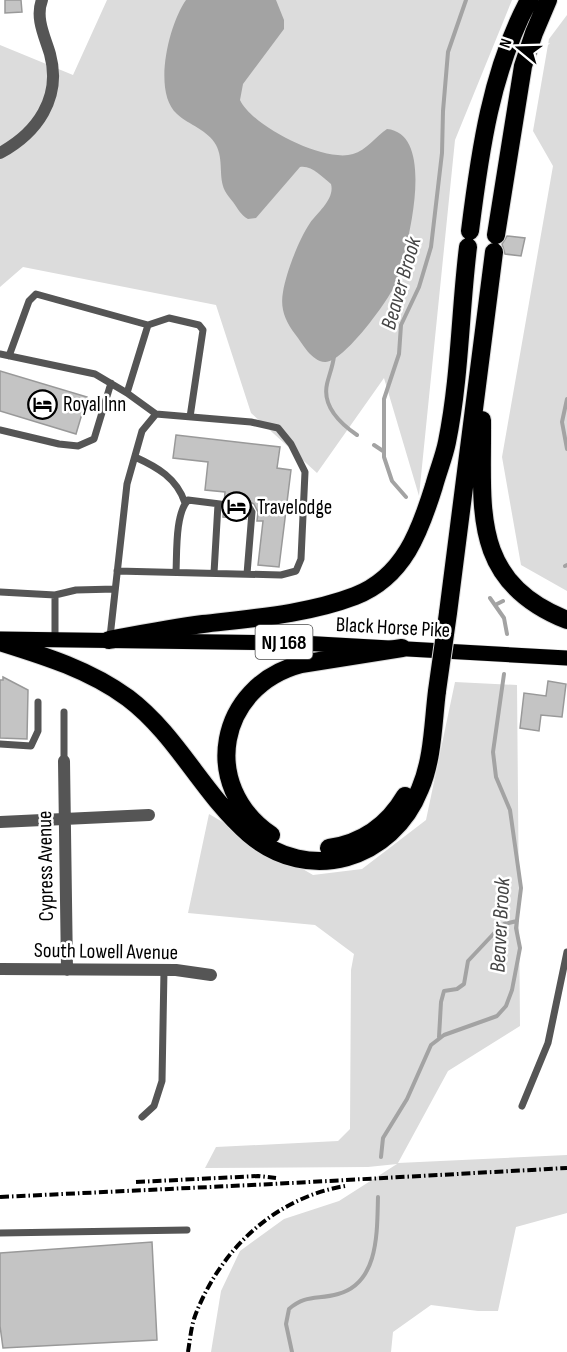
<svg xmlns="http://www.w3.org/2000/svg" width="567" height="1352" font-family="'Sofia Sans Condensed',sans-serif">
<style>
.green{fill:#dcdcdc}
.water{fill:#a3a3a3}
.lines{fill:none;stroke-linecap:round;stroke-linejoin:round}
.stream{stroke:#a3a3a3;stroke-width:4}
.building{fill:#c4c4c4;stroke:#999;stroke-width:1.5}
.primary-casing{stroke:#dbdbdb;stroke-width:16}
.highway-casing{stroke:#dbdbdb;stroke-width:20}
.lane{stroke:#555;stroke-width:7}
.street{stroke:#555;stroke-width:12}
.primary{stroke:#000;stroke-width:15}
.highway{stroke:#000;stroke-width:18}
.rail{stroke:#000;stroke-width:4;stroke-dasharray:9 3 1.5 3;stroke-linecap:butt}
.highway-bridge-casing{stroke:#dbdbdb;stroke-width:20;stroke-linecap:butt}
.highway-bridge{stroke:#000;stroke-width:18}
.labels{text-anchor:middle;stroke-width:5;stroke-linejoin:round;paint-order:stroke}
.shield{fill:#fff;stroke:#4c4c4c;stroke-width:1.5}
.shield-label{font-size:20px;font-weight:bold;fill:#000}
.poi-label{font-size:21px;fill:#000;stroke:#fff;text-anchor:start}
.street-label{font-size:21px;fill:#000;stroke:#fff}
.water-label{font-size:22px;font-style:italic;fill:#444;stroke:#fff}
</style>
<rect width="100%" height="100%" fill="#fff"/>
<path class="green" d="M 107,0 L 512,0 L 455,140 L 419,496 L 384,378 L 317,473 L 251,413 L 216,305 L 23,267 L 0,287 L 0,45 L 73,75 Z
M 567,15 L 567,591 L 521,565 L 502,457 L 553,166 L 533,131 L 549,39 Z
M 455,682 L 517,685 L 520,1026 L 448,1071 L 398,1163 L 567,1155 L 567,1213 L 516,1227 L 498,1311 L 478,1311 L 431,1305 L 393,1332 L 391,1352 L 211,1352 L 221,1291 L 240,1251 L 284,1219 L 339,1201 L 397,1164 L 368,1167 L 205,1168 L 216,1147 L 338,1141 L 350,1129 L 351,970 L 354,954 L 315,925 L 188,913 L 209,814 L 313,875 L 362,869 L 426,820 Z"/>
<path class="water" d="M 186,0 L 276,0 L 284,20 L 284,29 L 243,84 L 240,100 C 252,126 324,163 353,154 C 366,151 376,136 387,129 C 439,134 406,254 395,285 C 388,301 343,363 325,362 C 311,361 303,344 295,334 C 285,321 280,308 283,292 C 286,273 299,239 310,223 C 318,212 335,199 331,184 C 322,177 312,165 300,167 L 256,218 L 248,219 C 241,215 238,209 233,202 C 230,198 227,195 225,191 C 218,177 224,160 216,145 C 208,130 189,125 177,114 C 152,92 169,24 186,0 Z"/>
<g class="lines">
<path class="stream" d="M 334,356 C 333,366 329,375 327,384 C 322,406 341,424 357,435
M 567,399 L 562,422 L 567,449
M 374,445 L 383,451
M 406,497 L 392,481 L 384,457 L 384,399 L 399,354 L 401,325 L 419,287 L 431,247 L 442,153 L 443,111 L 448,52 L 466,0
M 565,566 L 567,565
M 490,598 L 504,618 L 507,634
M 495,605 L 503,601
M 439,1037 L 441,1002 L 444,991 L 457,989 L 464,984 L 468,961 L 499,928 L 504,924 L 517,921
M 381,1157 L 383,1138 L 407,1099 L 431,1045 L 444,1035 L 497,1016 L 506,1006 L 512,990 L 520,948 L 516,928 L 521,888 L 510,810 L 496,777 L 493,752 L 504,674
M 292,1352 L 286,1324 L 289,1309 C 306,1294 318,1300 338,1294 C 379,1283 377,1232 378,1197"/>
</g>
<path class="building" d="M 5,0 L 21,0 L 22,12 L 5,13 Z
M 507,236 L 525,238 L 521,256 L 505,254 L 502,244 Z
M 0,371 L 87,397 L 76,434 L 0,411 Z
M 176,435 L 280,447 L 277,468 L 291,470 L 279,567 L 258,565 L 263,521 L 257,521 L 258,512 L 254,504 L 248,501 L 244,505 L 246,519 L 223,517 L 225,492 L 205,490 L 208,462 L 173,458 Z
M 3,677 L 28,690 L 27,739 L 0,738 L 0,680 L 3,680 Z
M 548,681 L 566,684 L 562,717 L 541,715 L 539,731 L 520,728 L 524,693 L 546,696 Z
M 152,1242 L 157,1340 L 3,1348 L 0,1326 L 0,1253 Z"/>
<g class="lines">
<defs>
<path id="primary" d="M 0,639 L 301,643 L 567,658"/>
<path id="highway" d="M 470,231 C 480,151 491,71 529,0
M 496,235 L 523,66 L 534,33 L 548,0
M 482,420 C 483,508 469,581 567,620
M 448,613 L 494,252
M 109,640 C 141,634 172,628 203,624 C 254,618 308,614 355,596 C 404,577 420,531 434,486 C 438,471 444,457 447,442 C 460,378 460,312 468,247
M 0,642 C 45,656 90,670 128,698 C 177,735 203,794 249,834 C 309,885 392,860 420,789 C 433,759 433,723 437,691
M 271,835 C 199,786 218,686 301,664 L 402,648
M 329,848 C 363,843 388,825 405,796"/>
</defs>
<use href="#primary" class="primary-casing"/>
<use href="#highway" class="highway-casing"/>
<path class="lane" d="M 148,325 L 169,318 L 199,325 L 203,330 L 190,417
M 0,354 L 95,374 L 127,393 L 156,414
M 9,356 L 29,301 L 36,294 L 148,325 L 127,393
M 0,430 L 59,444 L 78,446 L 94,439 L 111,383
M 135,457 C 157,467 177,478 185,503
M 176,572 C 177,553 175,514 188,500 L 220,504
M 214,573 L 218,504
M 247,574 L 252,512 L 249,507
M 0,592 L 55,595 L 55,639
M 55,595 L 76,590 L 115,589
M 110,637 L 127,484 L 142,431 L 156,414 L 251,422 L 278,428 L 291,444 L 305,472 L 301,559 L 296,571 L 281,575 L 117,571
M 64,712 L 64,761
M 0,744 L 31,746 L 38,731 L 38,702
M 522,1106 L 548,1043 L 567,952
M 142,1117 L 154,1106 L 162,1081 L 164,970
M 0,1233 L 187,1230"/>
<path class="street" d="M 0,153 C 37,133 62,98 50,54 C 45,37 35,18 42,0
M 64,761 L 67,970
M 0,822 L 149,815
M 0,969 L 176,970 L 211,975"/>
<use href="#primary" class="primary"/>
<use href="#highway" class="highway"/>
<path class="rail" d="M 136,1182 L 258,1176 L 276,1178
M 0,1197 L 273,1184 L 567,1168
M 188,1352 C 190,1340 191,1327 195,1316 C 220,1250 274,1198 345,1186"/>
<defs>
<path id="highway-bridge" d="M 437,691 L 448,613"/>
</defs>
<use href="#highway-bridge" class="highway-bridge-casing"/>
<use href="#highway-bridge" class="highway-bridge"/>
</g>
<defs>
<symbol id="hotel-ring" viewBox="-11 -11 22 22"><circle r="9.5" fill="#fff" stroke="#000" stroke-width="1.5"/><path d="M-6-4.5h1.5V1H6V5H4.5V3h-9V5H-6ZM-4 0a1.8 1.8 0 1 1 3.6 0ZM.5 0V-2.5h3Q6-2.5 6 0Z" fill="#000"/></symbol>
</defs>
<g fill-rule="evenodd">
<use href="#hotel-ring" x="26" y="388" width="33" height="33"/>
<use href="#hotel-ring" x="220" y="490" width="33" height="33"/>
</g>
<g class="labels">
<rect class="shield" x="255.5" y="625" width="57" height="34" rx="4.5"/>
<g class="shield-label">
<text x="284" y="649">NJ 168</text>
</g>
<g class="poi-label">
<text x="63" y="411">Royal Inn</text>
<text x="257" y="514">Travelodge</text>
</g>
<g class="street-label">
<text transform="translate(393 627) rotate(3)" y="7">Black Horse Pike</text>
<text transform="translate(45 866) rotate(-91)" y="7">Cypress Avenue</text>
<text transform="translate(106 951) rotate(1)" y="7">South Lowell Avenue</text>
</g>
<g class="water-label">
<text transform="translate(400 283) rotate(-74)" y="8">Beaver Brook</text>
<text transform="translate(499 925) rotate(-87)" y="8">Beaver Brook</text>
</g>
</g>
<g transform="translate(519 48) rotate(289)" stroke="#ffffff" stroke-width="4.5" paint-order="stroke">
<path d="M0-4.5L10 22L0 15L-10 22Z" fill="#000000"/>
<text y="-9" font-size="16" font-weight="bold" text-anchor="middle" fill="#000000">N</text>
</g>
</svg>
